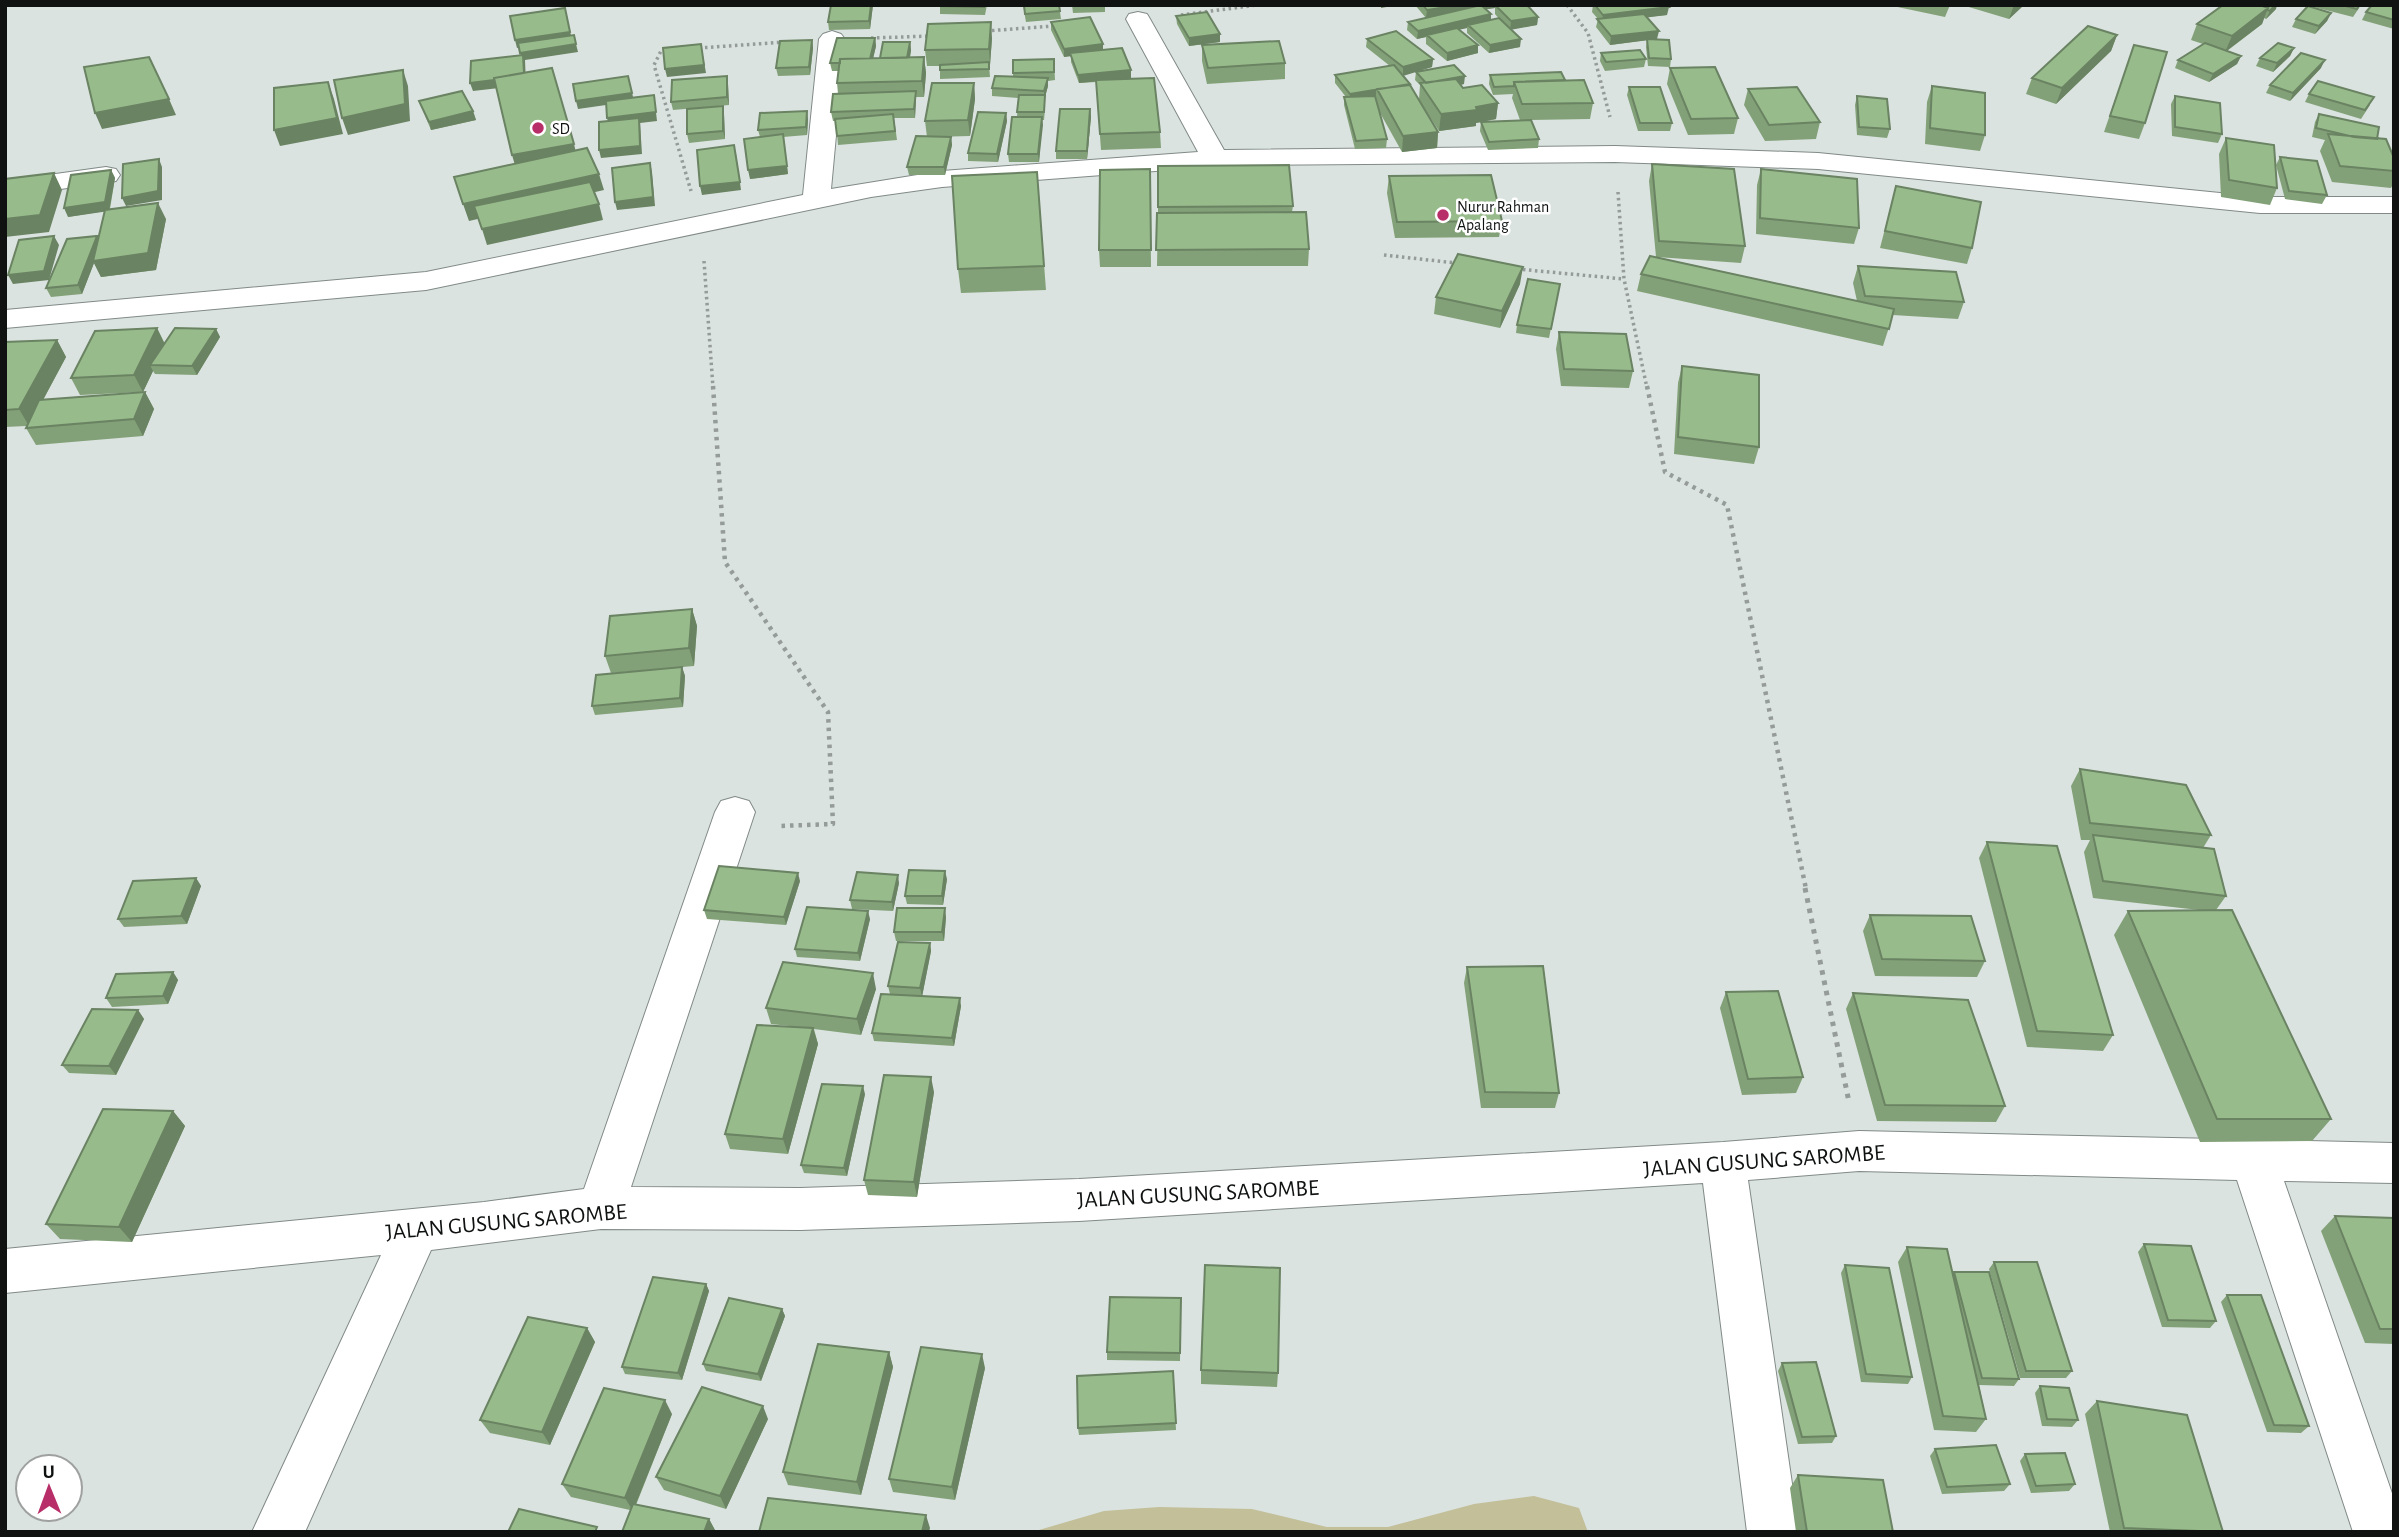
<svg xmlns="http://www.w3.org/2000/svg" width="2399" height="1537" font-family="'Alegreya Sans',sans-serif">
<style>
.green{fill:#c2bf99}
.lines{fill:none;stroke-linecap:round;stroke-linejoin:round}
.minor-casing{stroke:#818a86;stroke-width:2}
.path-far2{stroke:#949b99;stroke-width:3.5;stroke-dasharray:2.5 3.5;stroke-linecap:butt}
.path-far1{stroke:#949b99;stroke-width:4.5;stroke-dasharray:3.5 5;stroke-linecap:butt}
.path{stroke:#949b99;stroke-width:5;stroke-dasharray:4.5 6;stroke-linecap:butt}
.minor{fill:#fff;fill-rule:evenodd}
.wall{fill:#83a178;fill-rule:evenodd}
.shaded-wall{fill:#6a8362}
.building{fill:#98bb8c;stroke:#6a8362;stroke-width:2}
.poi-dot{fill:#b82e68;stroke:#fff;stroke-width:2.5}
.labels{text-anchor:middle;stroke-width:5;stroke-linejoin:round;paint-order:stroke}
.far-poi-label{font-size:16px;fill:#0f1211;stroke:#fff;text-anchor:start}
.near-street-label{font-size:23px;fill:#0f1211;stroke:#fff}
</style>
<rect width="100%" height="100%" fill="#dae3e0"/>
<path class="green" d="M 1534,1496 L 1579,1508 L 1588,1532 L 1032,1532 L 1104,1511 L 1159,1507 L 1252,1509 L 1327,1527 L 1388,1527 L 1474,1504 Z"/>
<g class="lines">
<defs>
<path id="minor" d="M 1138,12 L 1147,14 L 1150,19 L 1224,150 L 1615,146 L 1818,153 L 2260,197 L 2394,197 L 2394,213 L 2260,213 L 1818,169 L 1615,162 L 1235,165 L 942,187 L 871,197 L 426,290 L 5,328 L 5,310 L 426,272 L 803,195 L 819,39 L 823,34 L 832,31 L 841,34 L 845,39 L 831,189 L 942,171 L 1198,152 L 1126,19 L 1129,14 Z
M 106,167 L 116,169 L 120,175 L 116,181 L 5,197 L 5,181 Z
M 735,797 L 749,801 L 755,812 L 631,1187 L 800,1188 L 1079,1179 L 1723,1142 L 1859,1131 L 2394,1143 L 2394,1183 L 2284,1181 L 2394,1499 L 2394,1532 L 2353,1532 L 2237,1180 L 1859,1171 L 1748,1180 L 1799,1532 L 1747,1532 L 1703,1183 L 1079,1221 L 800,1230 L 601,1229 L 431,1250 L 305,1532 L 252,1532 L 381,1255 L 5,1293 L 5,1249 L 484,1202 L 584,1189 L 715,812 L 721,801 Z"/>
</defs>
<use href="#minor" class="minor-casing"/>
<path class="path-far2" d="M 1567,5 L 1588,33 L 1610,117
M 1181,15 L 1257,5
M 986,31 L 1054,26
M 871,38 L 932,36
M 699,48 L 785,42
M 666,50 L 661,51 L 654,65 L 691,191
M 1618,192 L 1624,279 L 1647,388
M 1384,255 L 1456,263
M 704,261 L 713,388
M 1517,269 L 1624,279"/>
<path class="path-far1" d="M 713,386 L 725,562 L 828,712 L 833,824 L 780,826
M 1647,386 L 1665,472 L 1727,505 L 1806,889"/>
<path class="path" d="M 1805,888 L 1849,1102"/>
<use href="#minor" class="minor"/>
</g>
<path class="wall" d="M 873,5 L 870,29 L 829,30 L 828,22 Z
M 886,5 L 927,5 L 887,6 Z
M 987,5 L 985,15 L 940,14 L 940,6 Z
M 1023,5 L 1059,5 L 1061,19 L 1026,22 Z
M 1072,5 L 1105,5 L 1105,12 L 1073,13 Z
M 1115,5 L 1145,5 L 1145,6 L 1115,7 Z
M 1415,5 L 1527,5 L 1538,17 L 1537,25 L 1511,29 L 1520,47 L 1489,53 L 1467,33 L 1467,28 L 1459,29 L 1478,53 L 1447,61 L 1426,44 L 1426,37 L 1417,39 L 1407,30 L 1408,22 L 1426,18 ZM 1495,8 L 1495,14 L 1501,21 L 1491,20 L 1486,9 Z
M 1593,5 L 1667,5 L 1667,15 L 1647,17 L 1657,39 L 1671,59 L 1670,67 L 1648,66 L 1646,47 L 1647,40 L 1610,45 L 1596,27 L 1598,19 L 1592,12 Z
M 1888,5 L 1950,5 L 1945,17 Z
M 1962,5 L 2024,5 L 2009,19 Z
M 2315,5 L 2361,5 L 2353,17 L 2314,7 Z
M 2394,5 L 2394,29 L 2362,20 L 2366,12 Z
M 2276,9 L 2266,19 L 2264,18 L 2262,24 L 2227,51 L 2241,56 L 2237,64 L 2209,82 L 2175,68 L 2178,60 L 2203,44 L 2191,40 L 2197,24 Z
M 2331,13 L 2327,21 L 2315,34 L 2292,27 L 2296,19 Z
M 1176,16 L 1220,42 L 1189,46 L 1177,24 Z
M 1051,22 L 1103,44 L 1103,50 L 1131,70 L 1131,78 L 1120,79 L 1160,132 L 1161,148 L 1101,150 L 1096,82 L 1079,83 L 1071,62 L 1071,56 L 1064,57 L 1051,30 Z
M 2117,35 L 2111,51 L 2056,104 L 2026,94 L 2032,78 Z
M 875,38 L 876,46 L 873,59 L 880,58 L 910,42 L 911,50 L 910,58 L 924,57 L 926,73 L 924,97 L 916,97 L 915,118 L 894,118 L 897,140 L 838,145 L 836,121 L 833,121 L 831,112 L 838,94 L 837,83 L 838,71 L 832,71 L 830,63 Z
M 992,38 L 990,65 L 989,65 L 990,77 L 940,79 L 940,66 L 927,66 L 925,50 Z
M 1367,39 L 1433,59 L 1432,67 L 1403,75 L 1410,84 L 1419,99 L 1420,85 L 1415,80 L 1416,72 L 1464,84 L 1460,85 L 1463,88 L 1498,103 L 1496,119 L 1476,123 L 1476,126 L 1439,131 L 1420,102 L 1438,132 L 1437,148 L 1402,152 L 1379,111 L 1387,139 L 1386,148 L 1355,149 L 1344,105 L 1344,97 L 1346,97 L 1335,83 L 1335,75 L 1390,66 L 1366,47 Z
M 812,40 L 813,48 L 810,75 L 778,76 L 776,68 Z
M 1202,45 L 1285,63 L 1285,79 L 1207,84 L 1202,61 Z
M 2134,45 L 2145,123 L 2139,139 L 2104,132 Z
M 2294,48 L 2290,56 L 2273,72 L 2256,66 L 2260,58 Z
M 1601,53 L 1646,59 L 1644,67 L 1605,71 L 1600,61 Z
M 1054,59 L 1055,80 L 1048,81 L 1048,86 L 1045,97 L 1044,120 L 1042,120 L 1039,162 L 1009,162 L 1008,154 L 1017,117 L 1018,98 L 992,96 L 992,88 L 1013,76 L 1013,60 Z
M 1670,68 L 1738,118 L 1734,134 L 1688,135 L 1667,84 Z
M 2321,68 L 2290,101 L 2266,93 L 2270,85 Z
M 1490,75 L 1565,80 L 1593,103 L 1590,119 L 1531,120 L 1539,139 L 1538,148 L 1488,150 L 1480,131 L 1481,122 L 1520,120 L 1512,98 L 1513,94 L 1493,95 L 1489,84 Z
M 727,76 L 728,84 L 729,105 L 673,110 L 671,102 Z
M 974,83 L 975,99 L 970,136 L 933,137 L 951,137 L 952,145 L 945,175 L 909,175 L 907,167 L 927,137 L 925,121 Z
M 1932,86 L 1985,135 L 1980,151 L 1925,144 L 1927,102 Z
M 1629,87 L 1672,123 L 1670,131 L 1638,131 L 1627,95 Z
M 1748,89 L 1820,122 L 1816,139 L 1765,141 L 1744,105 Z
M 2309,94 L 2370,105 L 2361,119 L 2305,102 Z
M 1857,96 L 1890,129 L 1887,138 L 1857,135 L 1855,105 Z
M 2175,96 L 2222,134 L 2218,143 L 2172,136 L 2171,104 Z
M 419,101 L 473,111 L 476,120 L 431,130 Z
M 723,106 L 724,114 L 725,139 L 689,143 L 687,134 Z
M 1090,109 L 1091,117 L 1087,159 L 1056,159 L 1056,151 Z
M 1006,113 L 1007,121 L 998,162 L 968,161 L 968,153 Z
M 2319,114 L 2377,139 L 2394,158 L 2394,182 L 2391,188 L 2332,182 L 2320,151 L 2325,140 L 2312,137 L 2315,122 Z
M 808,119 L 807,135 L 783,137 L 788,174 L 750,179 L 760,137 L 758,130 Z
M 2226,138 L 2277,188 L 2270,205 L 2221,197 L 2219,154 Z
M 2280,157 L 2327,195 L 2322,204 L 2285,199 L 2276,165 Z
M 1652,164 L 1745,246 L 1741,263 L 1657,257 L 1857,301 L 1853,283 L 1858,266 L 1964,302 L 1958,319 L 1893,315 L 1883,346 L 1637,291 L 1641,274 L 1656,257 L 1649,181 Z
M 1158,166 L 1293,206 L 1292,212 L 1309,249 L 1308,266 L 1157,266 L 1158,213 Z
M 1150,169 L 1151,267 L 1100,267 L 1099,250 Z
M 1761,169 L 1859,228 L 1854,244 L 1756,234 L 1757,185 Z
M 111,170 L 115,178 L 110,209 L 166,219 L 156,270 L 101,277 L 94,263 L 82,294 L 51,297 L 46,288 L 98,239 L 105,211 L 68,217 Z
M 1037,172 L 1046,290 L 961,293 L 958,269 Z
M 1389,176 L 1502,221 L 1499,237 L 1395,238 L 1387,193 Z
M 1896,186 L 1972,248 L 1967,264 L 1880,248 Z
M 1520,284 L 1500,328 L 1434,314 L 1436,297 Z
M 1560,284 L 1549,338 L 1516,333 L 1517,325 Z
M 157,328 L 165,344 L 216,329 L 220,337 L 197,375 L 155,374 L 153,371 L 143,392 L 80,395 L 71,378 Z
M 1559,332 L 1633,371 L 1629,388 L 1561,386 L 1556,349 Z
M 57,340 L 66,357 L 43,400 L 145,392 L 154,409 L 143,436 L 36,445 L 26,428 L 26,426 L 5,427 L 5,342 Z
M 1682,366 L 1759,447 L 1754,464 L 1674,454 L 1678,383 Z
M 692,609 L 697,626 L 694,666 L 611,673 L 605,656 Z
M 682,667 L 685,676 L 683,707 L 595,715 L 592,706 Z
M 2080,769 L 2211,835 L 2203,848 L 2226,896 L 2216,910 L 2331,1119 L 2312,1141 L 2200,1142 L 2114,935 L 2128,911 L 2199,910 L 2093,898 L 2084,852 L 2090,840 L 2081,840 L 2071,786 Z
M 1987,842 L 2113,1035 L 2103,1051 L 2027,1047 L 1979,858 Z
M 196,878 L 201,886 L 187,924 L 124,927 L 118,919 Z
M 947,879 L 943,905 L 907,904 L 905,896 Z
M 800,881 L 786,925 L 707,919 L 704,910 Z
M 899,883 L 893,911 L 852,909 L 850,900 Z
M 1870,915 L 1985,961 L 1977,977 L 1875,976 L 1863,931 Z
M 946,917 L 944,941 L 896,941 L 894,932 Z
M 870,919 L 860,961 L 797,957 L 795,949 Z
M 930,943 L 931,951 L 922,996 L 961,1006 L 954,1046 L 874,1041 L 872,1033 L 890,994 L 888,986 Z
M 1467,967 L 1559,1093 L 1555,1108 L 1481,1108 L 1464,983 Z
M 173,972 L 178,980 L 168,1004 L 112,1007 L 106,998 Z
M 876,989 L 861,1035 L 814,1029 L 818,1044 L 788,1154 L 730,1149 L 725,1134 L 799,1027 L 771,1024 L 766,1008 Z
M 1726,992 L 1803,1077 L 1796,1093 L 1742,1095 L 1720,1008 Z
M 1853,993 L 2005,1106 L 1996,1122 L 1877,1121 L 1846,1009 Z
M 138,1010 L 144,1019 L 116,1075 L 69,1073 L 62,1065 Z
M 934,1092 L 917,1197 L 868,1195 L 864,1180 Z
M 865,1094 L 847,1176 L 804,1173 L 801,1165 Z
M 173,1111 L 185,1126 L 132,1242 L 60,1239 L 46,1224 Z
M 2335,1216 L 2394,1218 L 2394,1344 L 2365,1343 L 2321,1231 Z
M 2144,1244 L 2216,1321 L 2210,1328 L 2162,1327 L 2138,1252 Z
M 1907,1247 L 1953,1274 L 1954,1272 L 2019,1379 L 2014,1386 L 1979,1385 L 1986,1419 L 1976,1432 L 1934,1430 L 1898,1262 Z
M 1994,1262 L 2072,1371 L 2066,1378 L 2020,1378 L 1989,1269 Z
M 1845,1265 L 1912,1377 L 1908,1384 L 1861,1382 L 1841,1273 Z
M 706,1284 L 709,1291 L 682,1380 L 625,1374 L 622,1367 Z
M 2227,1295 L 2309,1426 L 2301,1433 L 2267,1432 L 2221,1302 Z
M 1181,1298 L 1180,1361 L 1107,1360 L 1107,1352 Z
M 782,1309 L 785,1316 L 761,1381 L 706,1371 L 703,1364 Z
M 587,1328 L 595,1342 L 550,1445 L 490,1433 L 480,1420 Z
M 889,1352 L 893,1367 L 861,1495 L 788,1485 L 783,1472 Z
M 1782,1363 L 1836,1436 L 1832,1443 L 1798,1444 L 1778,1371 Z
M 985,1368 L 955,1500 L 893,1492 L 889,1479 Z
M 1201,1370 L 1278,1373 L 1277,1387 L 1201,1384 Z
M 1173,1371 L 1176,1430 L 1079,1435 L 1078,1428 Z
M 2040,1386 L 2078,1420 L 2072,1427 L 2042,1426 L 2035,1393 Z
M 2097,1401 L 2223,1532 L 2110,1532 L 2085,1414 Z
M 672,1414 L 636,1505 L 709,1519 L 716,1532 L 630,1510 L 571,1497 L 562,1484 Z
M 768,1419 L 726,1509 L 664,1490 L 656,1477 Z
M 1935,1449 L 2010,1484 L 2004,1491 L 1942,1494 L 1930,1456 Z
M 2025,1454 L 2075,1484 L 2069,1491 L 2031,1493 L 2020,1461 Z
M 1798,1475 L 1893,1532 L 1796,1532 L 1790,1488 Z"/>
<path class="shaded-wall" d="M 871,5 L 873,5 L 870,29 L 869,21 Z
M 1381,5 L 1398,5 L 1381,8 Z
M 1460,5 L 1502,5 L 1496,6 L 1495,8 L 1426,18 L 1427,10 Z
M 2014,5 L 2024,5 L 2009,19 Z
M 2275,5 L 2277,5 L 2276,9 L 2266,19 L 2270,11 Z
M 1669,7 L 1667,15 L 1602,23 L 1603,15 Z
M 565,8 L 572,40 L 517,48 L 515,40 Z
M 2268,8 L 2262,24 L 2225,52 L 2232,36 Z
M 2331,13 L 2327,21 L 2315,34 L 2319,26 Z
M 1491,14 L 1491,22 L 1468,25 L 1467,28 L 1428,37 L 1427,35 L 1426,37 L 1417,39 L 1418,31 Z
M 1538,17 L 1537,25 L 1510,30 L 1511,21 Z
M 991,22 L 992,38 L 990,65 L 989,49 Z
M 1659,31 L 1657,39 L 1610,45 L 1611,36 Z
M 1220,34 L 1220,42 L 1189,46 L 1189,38 Z
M 2117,35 L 2111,51 L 2056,104 L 2062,88 Z
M 875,38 L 876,46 L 870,71 L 869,63 Z
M 1521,39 L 1520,47 L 1489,53 L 1490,45 Z
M 812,40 L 813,48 L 810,75 L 809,67 Z
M 910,42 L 911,50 L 908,68 L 907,60 Z
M 576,44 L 578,52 L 525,60 L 526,85 L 473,91 L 470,83 L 523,61 L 520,53 Z
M 701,44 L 706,73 L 667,77 L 665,69 Z
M 1103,44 L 1103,52 L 1070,53 L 1071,56 L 1064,57 L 1064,49 Z
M 1478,45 L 1478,53 L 1447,61 L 1447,53 Z
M 2294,48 L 2290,56 L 2273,72 L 2277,63 Z
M 2241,56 L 2237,64 L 2209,82 L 2213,74 Z
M 924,57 L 926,73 L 924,97 L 922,81 Z
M 1433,59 L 1432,67 L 1403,76 L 1403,67 Z
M 2325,60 L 2321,68 L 2290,101 L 2293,93 Z
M 403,70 L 408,86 L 410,121 L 348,135 L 342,118 Z
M 1131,70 L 1131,78 L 1079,83 L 1078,75 Z
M 628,76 L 634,101 L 578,109 L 576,101 Z
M 727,76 L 728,84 L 729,105 L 727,97 Z
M 1465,76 L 1464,84 L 1426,92 L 1427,83 Z
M 1048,78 L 1048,86 L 1045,97 L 1044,120 L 1044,91 Z
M 328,82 L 334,99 L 343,134 L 280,146 L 274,130 Z
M 974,83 L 975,99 L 970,136 L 968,120 Z
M 1376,89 L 1376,98 L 1350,102 L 1350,94 Z
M 916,91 L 916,99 L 915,118 L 914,109 Z
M 654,95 L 657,121 L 640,123 L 642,154 L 601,158 L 599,150 L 609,126 L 607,118 Z
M 169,99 L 176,115 L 102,129 L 95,113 Z
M 1498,103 L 1496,119 L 1476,123 L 1476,126 L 1439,131 L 1441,114 Z
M 723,106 L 724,114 L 725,139 L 723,131 Z
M 1090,109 L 1091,117 L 1087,159 L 1087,151 Z
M 473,111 L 476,120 L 431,130 L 429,122 Z
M 807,111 L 808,119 L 807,135 L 806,127 Z
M 1006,113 L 1007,121 L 998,162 L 997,154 Z
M 1042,117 L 1043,125 L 1039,162 L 1038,154 Z
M 1438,132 L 1437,148 L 1402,152 L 1403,136 Z
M 783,134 L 788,174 L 750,179 L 748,170 Z
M 951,137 L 952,145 L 945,175 L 944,167 Z
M 574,144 L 578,161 L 517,172 L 512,155 Z
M 736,154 L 741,190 L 702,195 L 700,186 Z
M 159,159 L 162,167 L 162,200 L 126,206 L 122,198 Z
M 650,163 L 652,172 L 655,206 L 617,210 L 615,202 Z
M 111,170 L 115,178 L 109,211 L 68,217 L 64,208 Z
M 54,173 L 62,190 L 49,232 L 5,237 L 5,219 Z
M 599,174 L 604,190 L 469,221 L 463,204 Z
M 158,203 L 166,219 L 156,270 L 101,277 L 94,263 L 82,294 L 78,285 L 97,236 L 101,245 Z
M 599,204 L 603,220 L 487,245 L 482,229 Z
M 54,236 L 59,245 L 49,280 L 13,284 L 8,275 Z
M 1523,267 L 1520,284 L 1500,328 L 1502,311 Z
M 157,328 L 165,345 L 150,365 L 153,371 L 143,392 L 134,375 Z
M 216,329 L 220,337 L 197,375 L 192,366 Z
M 57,340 L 66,357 L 29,426 L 19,409 Z
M 145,392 L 154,409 L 143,436 L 134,419 Z
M 692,609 L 697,626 L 694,666 L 689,648 Z
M 682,667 L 685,676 L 683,707 L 680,698 Z
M 945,871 L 947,879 L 943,905 L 942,896 Z
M 798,873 L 800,881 L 786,925 L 784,917 Z
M 898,875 L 899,883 L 893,911 L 892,902 Z
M 196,878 L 201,886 L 187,924 L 181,916 Z
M 945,908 L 946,917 L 944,941 L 942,932 Z
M 868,911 L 870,919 L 860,961 L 858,953 Z
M 930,943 L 931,951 L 922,997 L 920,988 Z
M 173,972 L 178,980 L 168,1004 L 163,996 Z
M 873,973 L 876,989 L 861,1035 L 857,1019 Z
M 960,998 L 961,1006 L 954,1046 L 952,1038 Z
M 138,1010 L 144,1019 L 116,1075 L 109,1066 Z
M 813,1028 L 818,1044 L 788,1154 L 783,1139 Z
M 931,1077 L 934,1092 L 917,1197 L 914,1182 Z
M 863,1086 L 865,1094 L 847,1176 L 844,1168 Z
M 173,1111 L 185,1126 L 132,1242 L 119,1227 Z
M 706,1284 L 709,1291 L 682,1380 L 678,1373 Z
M 782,1309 L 785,1316 L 761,1381 L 758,1374 Z
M 587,1328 L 595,1342 L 550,1445 L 542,1432 Z
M 889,1352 L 893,1367 L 861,1495 L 857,1482 Z
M 982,1354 L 985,1368 L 955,1500 L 952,1487 Z
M 665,1400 L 672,1414 L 633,1511 L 625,1498 Z
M 763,1406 L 768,1419 L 726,1509 L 720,1496 Z
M 926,1515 L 930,1528 L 929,1532 L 922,1532 Z
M 709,1519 L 716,1532 L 704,1532 Z"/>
<path class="building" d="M 831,5 L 871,5 L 869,21 L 828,22 Z
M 984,5 L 984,7 L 940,6 L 940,5 Z
M 1024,5 L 1059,5 L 1060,11 L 1025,14 Z
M 1423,5 L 1460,5 L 1427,10 Z
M 1481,5 L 1491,14 L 1418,31 L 1408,22 Z
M 1527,5 L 1538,17 L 1511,21 L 1496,6 Z
M 1595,5 L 1667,5 L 1669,7 L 1603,15 Z
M 2223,5 L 2260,5 L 2268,8 L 2232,36 L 2197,24 Z
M 2260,5 L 2275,5 L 2270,11 L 2267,10 L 2268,8 Z
M 2342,5 L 2359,5 L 2357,9 Z
M 2372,5 L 2394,5 L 2394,20 L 2366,12 Z
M 2308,6 L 2331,13 L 2319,26 L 2296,19 Z
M 565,8 L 570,32 L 515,40 L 510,16 Z
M 1207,12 L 1220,34 L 1189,38 L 1176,16 Z
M 1644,14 L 1659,31 L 1611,36 L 1597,19 Z
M 1090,17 L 1103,44 L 1064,49 L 1051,22 Z
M 1499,18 L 1521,39 L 1490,45 L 1468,25 Z
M 991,22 L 989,49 L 925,50 L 928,24 Z
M 2088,26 L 2117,35 L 2062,88 L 2032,78 Z
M 1457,28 L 1478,45 L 1447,53 L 1427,35 Z
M 1396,31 L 1433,59 L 1403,67 L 1367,39 Z
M 574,35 L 576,44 L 520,53 L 518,43 Z
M 837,38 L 875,38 L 870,59 L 840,59 L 840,63 L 830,63 Z
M 1647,39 L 1669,40 L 1671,59 L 1649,58 Z
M 812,40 L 809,67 L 776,68 L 780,41 Z
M 1279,41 L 1285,63 L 1208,68 L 1202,45 Z
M 883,42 L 910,42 L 907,58 L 880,58 Z
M 2205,43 L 2241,56 L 2213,74 L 2178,60 Z
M 2278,43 L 2294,48 L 2277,63 L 2260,58 Z
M 701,44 L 704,65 L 665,69 L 663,48 Z
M 2134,45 L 2167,52 L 2145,123 L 2110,116 Z
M 1122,48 L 1131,70 L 1078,75 L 1070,53 Z
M 1640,50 L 1646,59 L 1606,62 L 1601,53 Z
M 2301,53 L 2325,60 L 2293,93 L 2270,85 Z
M 523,55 L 524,73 L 494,78 L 494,80 L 470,83 L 471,61 Z
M 149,57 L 169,99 L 95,113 L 84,67 Z
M 924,57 L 922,81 L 837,83 L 840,59 Z
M 1054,59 L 1054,72 L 1013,73 L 1013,60 Z
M 989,62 L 989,69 L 940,70 L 940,65 Z
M 1394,65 L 1410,84 L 1350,94 L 1335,75 Z
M 1454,65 L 1465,76 L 1426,83 L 1416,72 Z
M 1715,67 L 1738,118 L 1691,119 L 1670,68 Z
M 552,68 L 574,144 L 512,155 L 494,78 Z
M 403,70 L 405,104 L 342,118 L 334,80 Z
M 1561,72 L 1565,80 L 1514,82 L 1514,86 L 1494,87 L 1490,75 Z
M 628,76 L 632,93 L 576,101 L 573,84 Z
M 727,76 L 727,97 L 671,102 L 672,80 Z
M 995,76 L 1048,78 L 1044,91 L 992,88 Z
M 1154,78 L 1160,132 L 1100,134 L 1096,80 Z
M 1456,79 L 1463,88 L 1482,85 L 1498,103 L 1476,107 L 1477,110 L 1441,114 L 1420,83 Z
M 1584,80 L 1593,103 L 1522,104 L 1514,82 Z
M 2318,81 L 2374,97 L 2365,110 L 2309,94 Z
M 328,82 L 337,118 L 274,130 L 274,88 Z
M 932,83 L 974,83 L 968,120 L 925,121 Z
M 1410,85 L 1438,132 L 1403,136 L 1377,89 Z
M 1932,86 L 1985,93 L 1985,135 L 1930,128 Z
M 1629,87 L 1660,87 L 1672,123 L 1640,123 Z
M 1797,87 L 1820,122 L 1769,125 L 1748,89 Z
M 462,91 L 473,111 L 429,122 L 419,101 Z
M 916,91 L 914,109 L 831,112 L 833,94 Z
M 654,95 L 656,112 L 607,118 L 606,101 Z
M 1019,95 L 1045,95 L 1044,112 L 1017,112 Z
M 1375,96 L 1387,139 L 1356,141 L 1344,97 Z
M 1857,96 L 1887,99 L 1890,129 L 1859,127 Z
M 2175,96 L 2220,103 L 2222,134 L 2175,127 Z
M 723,106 L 723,131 L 687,134 L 687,109 Z
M 1060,109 L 1090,109 L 1087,151 L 1056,151 Z
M 807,111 L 806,127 L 758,130 L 760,113 Z
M 978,112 L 1006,113 L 997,154 L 968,153 Z
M 893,114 L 895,131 L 837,136 L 835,119 Z
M 2319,114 L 2379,127 L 2377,139 L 2354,137 L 2316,128 Z
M 1012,117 L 1042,117 L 1038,154 L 1008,154 Z
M 639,118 L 640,146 L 599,150 L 599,122 Z
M 1531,120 L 1539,139 L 1489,142 L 1481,122 Z
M 783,134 L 787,166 L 748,170 L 744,139 Z
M 2328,134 L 2386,139 L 2394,158 L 2394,171 L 2340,166 Z
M 916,136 L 951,137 L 944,167 L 907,167 Z
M 2226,138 L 2274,145 L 2277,188 L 2229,180 Z
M 734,145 L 740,182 L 700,186 L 697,150 Z
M 587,148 L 599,174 L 463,204 L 454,177 Z
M 2280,157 L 2317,161 L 2327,195 L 2289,191 Z
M 159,159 L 158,191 L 122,198 L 123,164 Z
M 650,163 L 653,197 L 615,202 L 612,168 Z
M 1652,164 L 1734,169 L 1745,246 L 1659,241 Z
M 1289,165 L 1293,206 L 1158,207 L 1158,166 Z
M 1150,169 L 1151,250 L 1099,250 L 1100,170 Z
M 1761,169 L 1857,179 L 1859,228 L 1760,218 Z
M 111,170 L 105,202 L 64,208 L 71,175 Z
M 1037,172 L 1044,266 L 958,269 L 952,176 Z
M 54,173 L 40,215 L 5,219 L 5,179 Z
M 1491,175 L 1502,221 L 1397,222 L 1389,176 Z
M 590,182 L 599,204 L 482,229 L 474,206 Z
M 1896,186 L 1981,202 L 1972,248 L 1885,231 Z
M 158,203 L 148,253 L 93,261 L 105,210 Z
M 1306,212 L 1309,249 L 1156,250 L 1157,213 Z
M 54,236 L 44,271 L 8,275 L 19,240 Z
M 97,236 L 78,285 L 46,288 L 67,239 Z
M 1458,254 L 1523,267 L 1502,311 L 1436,297 Z
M 1650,256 L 1894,309 L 1889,329 L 1641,274 Z
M 1858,266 L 1956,272 L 1964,302 L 1865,296 Z
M 1528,279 L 1560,284 L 1551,329 L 1517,325 Z
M 157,328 L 134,375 L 71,378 L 95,331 Z
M 175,328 L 216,329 L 192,366 L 150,365 Z
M 1559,332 L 1626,334 L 1633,371 L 1564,369 Z
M 57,340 L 19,409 L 5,410 L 5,342 Z
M 1682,366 L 1759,375 L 1759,447 L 1678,437 Z
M 145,392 L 134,419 L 26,428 L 39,400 Z
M 692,609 L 689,648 L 605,656 L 610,616 Z
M 682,667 L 680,698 L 592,706 L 596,675 Z
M 2080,769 L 2186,785 L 2211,835 L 2090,823 Z
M 2093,835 L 2214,849 L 2226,896 L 2103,881 Z
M 1987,842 L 2057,846 L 2113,1035 L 2037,1031 Z
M 719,866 L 798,873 L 784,917 L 704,910 Z
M 909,870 L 945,871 L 942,896 L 905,896 Z
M 857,872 L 898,875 L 892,902 L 850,900 Z
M 196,878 L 181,916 L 118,919 L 133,881 Z
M 807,907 L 868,911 L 858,953 L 795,949 Z
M 897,908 L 945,908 L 942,932 L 894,932 Z
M 2232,910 L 2331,1119 L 2217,1119 L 2128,911 Z
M 1870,915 L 1971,916 L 1985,961 L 1882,959 Z
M 898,942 L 930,943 L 920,988 L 888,986 Z
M 783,962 L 873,973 L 857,1019 L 766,1008 Z
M 1543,966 L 1559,1093 L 1485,1092 L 1467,967 Z
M 173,972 L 163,996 L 106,998 L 116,974 Z
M 1778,991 L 1803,1077 L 1748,1079 L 1726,992 Z
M 1853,993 L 1968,1000 L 2005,1106 L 1885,1105 Z
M 881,994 L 960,998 L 952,1038 L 872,1033 Z
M 92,1009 L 138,1010 L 109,1066 L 62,1065 Z
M 757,1025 L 813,1028 L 783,1139 L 725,1134 Z
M 884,1075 L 931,1077 L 914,1182 L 864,1180 Z
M 822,1084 L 863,1086 L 844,1168 L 801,1165 Z
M 103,1109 L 173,1111 L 119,1227 L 46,1224 Z
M 2335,1216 L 2394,1218 L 2394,1329 L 2380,1329 Z
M 2144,1244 L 2191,1246 L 2216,1321 L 2168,1320 Z
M 1907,1247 L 1947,1249 L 1986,1419 L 1943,1416 Z
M 1994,1262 L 2037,1262 L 2072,1371 L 2026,1371 Z
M 1205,1265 L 1280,1268 L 1278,1373 L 1201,1370 Z
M 1845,1265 L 1889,1268 L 1912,1377 L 1866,1374 Z
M 1954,1272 L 1989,1272 L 2019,1379 L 1982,1378 Z
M 653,1277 L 706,1284 L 678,1373 L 622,1367 Z
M 2227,1295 L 2261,1295 L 2309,1426 L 2274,1425 Z
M 1110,1297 L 1181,1298 L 1180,1353 L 1107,1352 Z
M 729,1298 L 782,1309 L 758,1374 L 703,1364 Z
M 528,1317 L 587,1328 L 542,1432 L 480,1420 Z
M 818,1344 L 889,1352 L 857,1482 L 783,1472 Z
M 921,1347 L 982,1354 L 952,1487 L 889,1479 Z
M 1816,1362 L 1836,1436 L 1802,1437 L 1782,1363 Z
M 1173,1371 L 1176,1423 L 1078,1428 L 1077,1376 Z
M 2040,1386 L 2069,1388 L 2078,1420 L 2047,1419 Z
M 702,1387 L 763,1406 L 720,1496 L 656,1477 Z
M 604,1388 L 665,1400 L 625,1498 L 562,1484 Z
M 2097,1401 L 2187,1415 L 2223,1532 L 2124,1528 Z
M 1996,1445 L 2010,1484 L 1947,1487 L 1935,1449 Z
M 2065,1453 L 2075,1484 L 2036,1486 L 2025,1454 Z
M 1798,1475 L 1883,1480 L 1893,1532 L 1807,1532 Z
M 768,1498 L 926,1515 L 922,1532 L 759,1532 Z
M 633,1504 L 709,1519 L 704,1532 L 622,1532 Z
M 519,1509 L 597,1527 L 595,1532 L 508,1532 Z"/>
<g class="poi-dot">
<circle cx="538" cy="128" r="7"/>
<circle cx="1443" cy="215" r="7"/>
</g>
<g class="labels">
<g class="far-poi-label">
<text x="552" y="134">SD</text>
<text x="1457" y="212">Nurur Rahman<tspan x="1457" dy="18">Apalang</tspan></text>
</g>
<g class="near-street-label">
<text transform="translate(1764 1160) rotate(-4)" y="8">JALAN GUSUNG SAROMBE</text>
<text transform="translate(1198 1193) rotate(-3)" y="8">JALAN GUSUNG SAROMBE</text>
<text transform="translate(506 1221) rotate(-5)" y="8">JALAN GUSUNG SAROMBE</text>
</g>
</g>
<rect width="2399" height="1537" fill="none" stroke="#0f1211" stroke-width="14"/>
<g transform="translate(49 1488) rotate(359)"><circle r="33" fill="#ffffff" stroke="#9fa0a0" stroke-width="2"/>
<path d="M0-5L12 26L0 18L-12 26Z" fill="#b82e68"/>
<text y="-10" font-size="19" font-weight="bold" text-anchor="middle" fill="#0f1211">U</text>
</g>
</svg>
